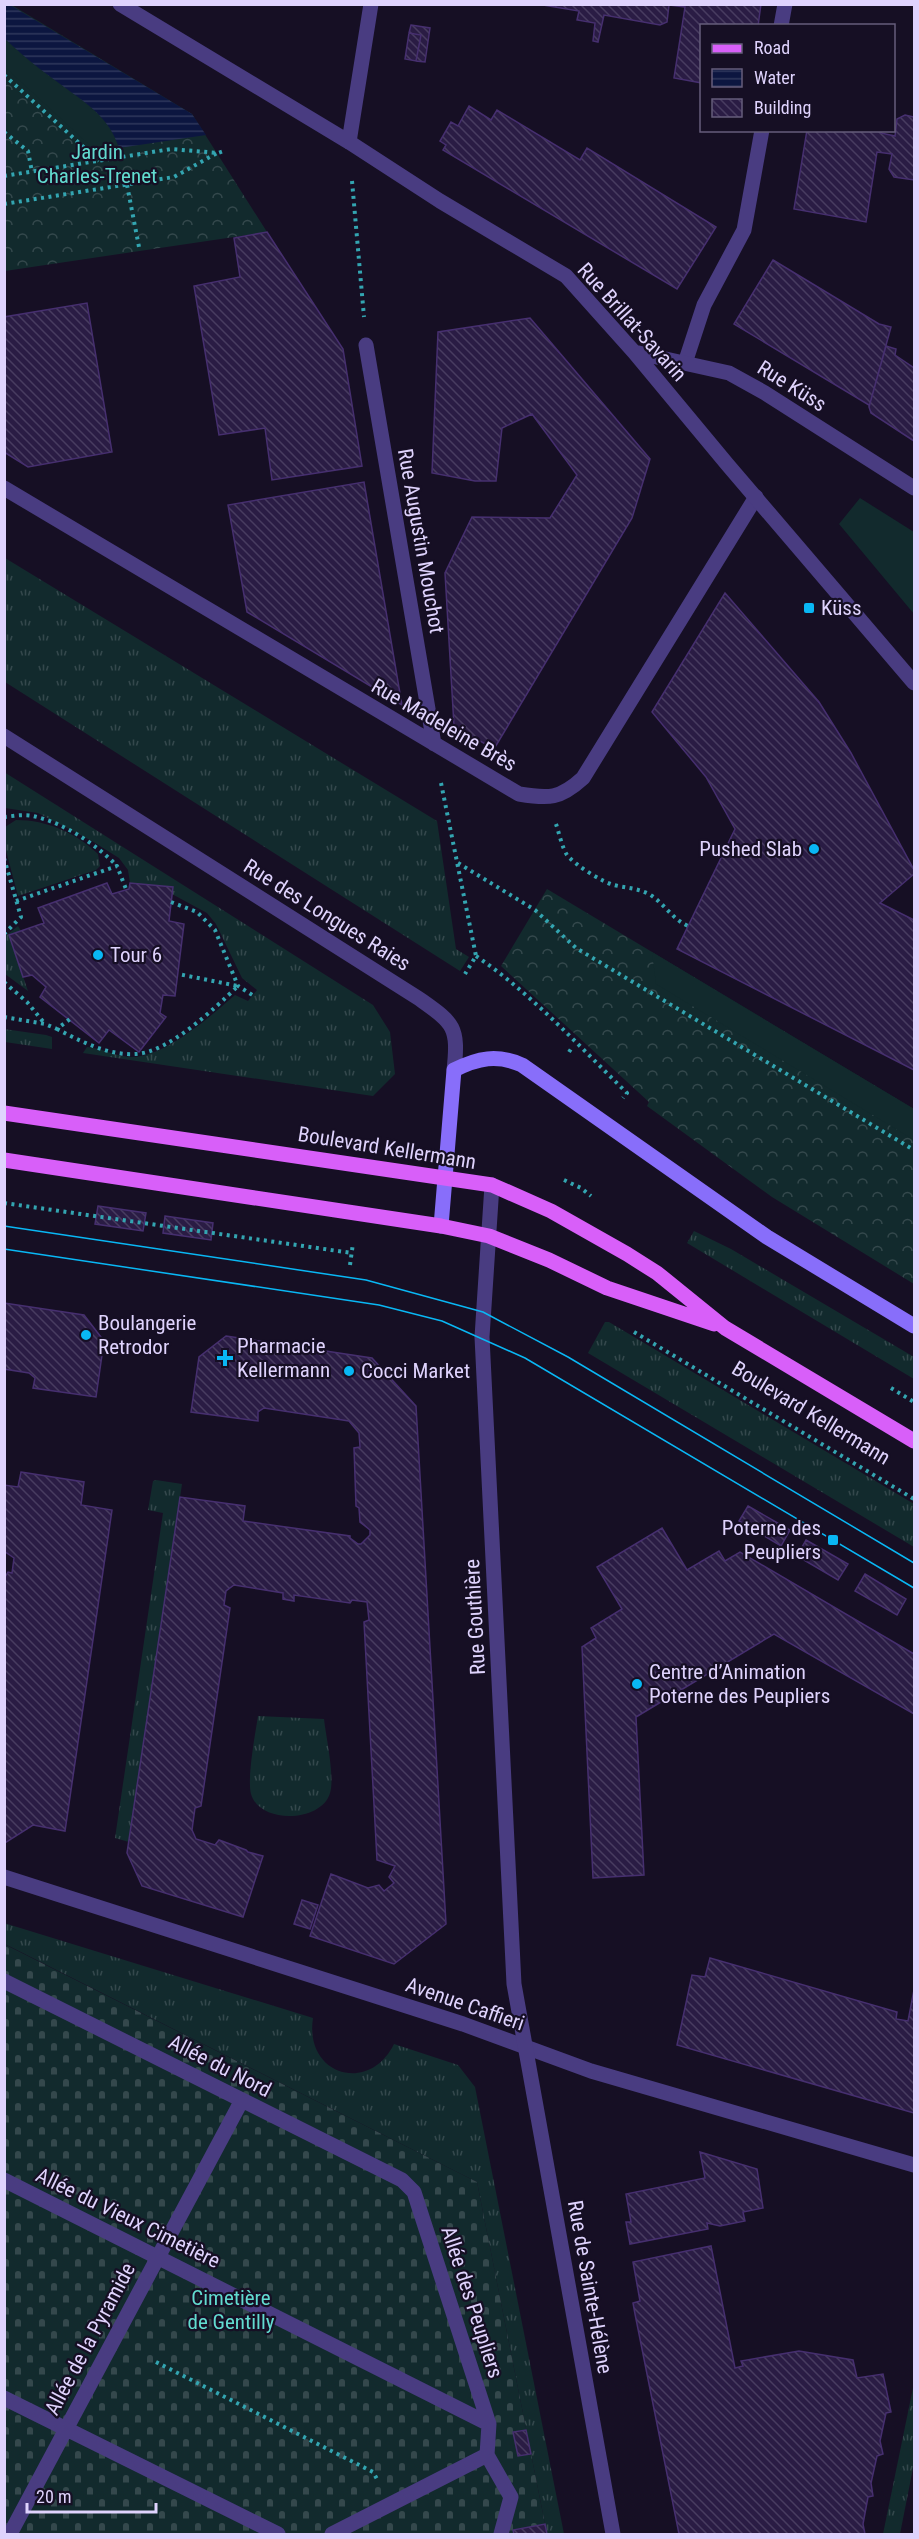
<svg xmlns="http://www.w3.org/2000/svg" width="919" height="2539" font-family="'Roboto Condensed',sans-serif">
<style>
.grass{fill:url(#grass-tufts)}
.forest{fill:url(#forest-crowns)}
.cemetery{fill:url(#cemetery-stones)}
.garden{fill:#122a2d}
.water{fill:url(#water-rules)}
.building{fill:url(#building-back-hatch);stroke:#462f6f;stroke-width:1.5}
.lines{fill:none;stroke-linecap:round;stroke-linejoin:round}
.path{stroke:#33a5b1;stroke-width:4;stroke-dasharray:3 4.5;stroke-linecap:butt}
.service{stroke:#493c81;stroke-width:15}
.pedestrian{stroke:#493c81;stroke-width:15}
.minor{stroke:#493c81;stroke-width:15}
.tertiary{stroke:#493c81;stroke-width:15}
.secondary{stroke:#886efa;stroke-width:15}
.primary{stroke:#d85ff9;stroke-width:15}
.tram{stroke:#09b7f4;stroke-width:1.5}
.poi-dot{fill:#09b7f4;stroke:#160f24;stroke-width:2}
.labels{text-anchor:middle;stroke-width:4.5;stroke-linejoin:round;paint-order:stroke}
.park-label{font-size:21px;fill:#62dbd0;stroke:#160f24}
.street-label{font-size:21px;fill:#dfd3fd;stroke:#160f24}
.poi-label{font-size:21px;fill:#dfd3fd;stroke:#160f24;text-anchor:start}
</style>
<defs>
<pattern id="grass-tufts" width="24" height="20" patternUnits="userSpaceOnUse" patternTransform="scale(1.5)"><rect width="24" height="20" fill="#122a2d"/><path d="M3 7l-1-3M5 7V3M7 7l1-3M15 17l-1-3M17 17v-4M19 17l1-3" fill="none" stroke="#34484c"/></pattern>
<pattern id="forest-crowns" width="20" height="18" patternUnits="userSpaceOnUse" patternTransform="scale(1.5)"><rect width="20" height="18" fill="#122a2d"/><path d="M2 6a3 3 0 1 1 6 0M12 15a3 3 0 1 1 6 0" fill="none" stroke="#34484c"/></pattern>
<pattern id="cemetery-stones" width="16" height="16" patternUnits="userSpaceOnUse" patternTransform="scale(1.5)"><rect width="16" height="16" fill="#122a2d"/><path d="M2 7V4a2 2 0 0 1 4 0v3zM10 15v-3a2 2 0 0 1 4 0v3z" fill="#34484c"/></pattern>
<pattern id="water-rules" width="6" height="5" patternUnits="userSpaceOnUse" patternTransform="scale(1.5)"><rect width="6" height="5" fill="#0c1640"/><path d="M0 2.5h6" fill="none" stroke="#2f375c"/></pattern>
<pattern id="building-back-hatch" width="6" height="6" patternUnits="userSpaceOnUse" patternTransform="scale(1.5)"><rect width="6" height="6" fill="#2a1c44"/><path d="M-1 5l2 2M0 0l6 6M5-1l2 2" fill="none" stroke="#483c60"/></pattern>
</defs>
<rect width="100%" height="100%" fill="#160f24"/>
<path class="grass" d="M 5,558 L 437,821 L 456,949 L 469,957 L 460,971 L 5,682 Z
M 4,772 L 373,1005 L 390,1032 L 395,1074 L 373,1096 L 83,1053 L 87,1047 C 102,1048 116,1057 132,1057 C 165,1057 211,1016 235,995 L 248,1001 L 257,990 L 242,978 L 216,924 L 207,913 L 172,894 L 173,887 L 130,883 L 128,870 L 119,858 L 92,841 L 38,813 L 5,808 Z
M 16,820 C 47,820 76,833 98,854 L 100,866 L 96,870 L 18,896 L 5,847 L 5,827 Z
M 18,926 L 21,931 L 9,935 L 28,991 L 5,974 L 4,937 Z
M 4,1029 L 46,1035 L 52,1037 L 52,1049 L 5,1042 Z
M 694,1231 L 731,1249 L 914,1357 L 914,1379 L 687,1243 Z
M 605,1322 L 609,1322 L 914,1504 L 914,1547 L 588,1353 Z
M 156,1480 L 182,1484 L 129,1842 L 115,1838 L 163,1513 L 148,1510 L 153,1481 Z
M 258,1716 L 324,1719 C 326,1737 335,1777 330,1793 C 322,1822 260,1825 251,1794 C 247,1778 255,1735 258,1716 Z
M 4,1923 L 313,2018 C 304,2075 369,2095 394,2044 L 458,2065 L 475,2087 L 564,2534 L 547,2534 L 477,2182 L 5,1944 Z
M 914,2383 L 914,2463 L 900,2534 L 883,2534 Z"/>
<path class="forest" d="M 10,4 L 192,114 L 267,232 L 5,271 L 4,5 Z
M 547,889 L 914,1109 L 914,1284 L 772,1197 L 647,1106 L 649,1102 L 501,966 Z"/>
<path class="cemetery" d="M 4,1944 L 477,2182 L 547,2534 L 5,2534 Z"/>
<path class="garden" d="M 4,39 C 20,53 35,66 52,78 C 79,99 108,113 119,148 L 97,152 L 5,67 Z
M 860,498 L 914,532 L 914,614 L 839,524 Z
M 652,952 L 914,1109 L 914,1140 L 656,984 Z"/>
<path class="water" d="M 4,5 L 10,5 L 192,114 L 206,135 L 119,148 C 108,113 79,99 52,78 C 35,66 20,53 5,39 Z"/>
<path class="building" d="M 537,4 L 761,4 L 758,26 L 702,26 L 702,83 L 674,78 L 685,7 L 669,5 L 667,22 L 660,25 L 604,15 L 598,42 L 593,41 L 595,23 L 577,20 L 579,11 Z
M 411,25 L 430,28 L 425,62 L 416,61 L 421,35 L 409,33 Z
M 409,33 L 421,35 L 416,61 L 405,59 Z
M 469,106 L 491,120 L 497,110 L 580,160 L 587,148 L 716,227 L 677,289 L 443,150 L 446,145 L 440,141 L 451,122 L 458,126 Z
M 905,115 L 914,117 L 914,180 L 894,177 L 889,169 L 892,154 L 877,152 L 866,222 L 794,209 L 807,130 L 881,130 L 881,133 L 895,136 L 897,119 Z
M 267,232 L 343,349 L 362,466 L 272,480 L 265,428 L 219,435 L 194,286 L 240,277 L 234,238 Z
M 773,260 L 879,324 L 891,327 L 869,407 L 869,405 L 734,324 Z
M 87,303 L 112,452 L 28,467 L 4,452 L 4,317 Z
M 530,318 L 650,459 L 632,518 L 494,749 L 454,726 L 445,573 L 472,517 L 550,518 L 577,475 L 532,414 L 502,428 L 496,481 L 475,481 L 432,473 L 438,332 Z
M 886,346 L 896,349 L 895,355 L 914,368 L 914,441 L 871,413 L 869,407 Z
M 364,482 L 402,705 L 247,612 L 228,505 Z
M 725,593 L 819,702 L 851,753 L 914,870 L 914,874 L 880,903 L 914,920 L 914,1070 L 677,949 L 735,829 L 706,777 L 652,712 Z
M 107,883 L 112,894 L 129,889 L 130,883 L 173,887 L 169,921 L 184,924 L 175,996 L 163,995 L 160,1013 L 166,1017 L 139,1052 L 109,1030 L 99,1043 L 40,997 L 46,987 L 32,975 L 23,977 L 9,935 L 44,923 L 38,908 Z
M 98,1206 L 146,1213 L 143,1231 L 95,1224 Z
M 165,1216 L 213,1223 L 211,1240 L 163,1233 Z
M 4,1303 L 84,1315 L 104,1341 L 96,1397 L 33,1388 L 35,1378 L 29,1373 L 4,1369 Z
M 226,1336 L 372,1358 L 416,1406 L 446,1924 L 394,1964 L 310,1936 L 331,1874 L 368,1888 L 379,1885 L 384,1891 L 394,1883 L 389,1877 L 395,1866 L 377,1860 L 364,1622 L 369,1620 L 367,1602 L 352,1600 L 350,1603 L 294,1595 L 294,1601 L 283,1599 L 283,1593 L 234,1585 L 226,1591 L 224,1605 L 230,1608 L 201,1806 L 195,1808 L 192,1830 L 196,1839 L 215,1845 L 219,1840 L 246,1850 L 248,1852 L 263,1856 L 243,1917 L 142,1886 L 127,1853 L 180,1497 L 245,1506 L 243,1521 L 350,1536 L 350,1538 L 358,1544 L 361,1544 L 370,1535 L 370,1530 L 360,1522 L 359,1508 L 356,1506 L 354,1448 L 360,1447 L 359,1433 L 349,1421 L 264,1408 L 258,1412 L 258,1421 L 191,1412 L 199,1357 Z
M 21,1472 L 84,1482 L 81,1505 L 112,1510 L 65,1831 L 33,1825 L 5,1843 L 4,1579 L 8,1572 L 12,1573 L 14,1558 L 4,1551 L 4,1485 L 18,1487 Z
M 748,1506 L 790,1530 L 781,1546 L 739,1521 Z
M 662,1528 L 687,1570 L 719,1551 L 725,1561 L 740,1552 L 914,1654 L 914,1714 L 774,1634 L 636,1717 L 644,1875 L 593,1878 L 582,1647 L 596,1638 L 591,1628 L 622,1609 L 597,1567 Z
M 806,1540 L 848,1564 L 838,1580 L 797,1556 Z
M 865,1574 L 906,1599 L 897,1615 L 855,1591 Z
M 302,1900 L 318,1905 L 310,1929 L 294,1924 Z
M 710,1958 L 897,2012 L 896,2019 L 908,2021 L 914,1990 L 914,2113 L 677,2045 L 692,1975 L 705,1977 Z
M 700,2152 L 757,2169 L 763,2208 L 743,2212 L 745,2221 L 720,2226 L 707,2223 L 708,2229 L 630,2244 L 626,2222 L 631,2222 L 626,2194 L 705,2178 Z
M 711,2246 L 735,2368 L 743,2366 L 741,2361 L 799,2351 L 853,2360 L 857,2378 L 883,2374 L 891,2412 L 886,2413 L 880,2441 L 883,2454 L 877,2456 L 871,2483 L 873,2496 L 868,2497 L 863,2524 L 865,2534 L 679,2534 L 635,2314 L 633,2303 L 640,2301 L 633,2262 Z
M 526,2430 L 531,2454 L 518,2456 L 513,2432 Z
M 545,2524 L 547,2534 L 514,2534 L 513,2530 Z"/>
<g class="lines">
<path class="path" d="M 4,75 L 99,161
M 4,132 L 28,151 L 32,172
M 4,176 L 171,149 L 218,153 L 224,151
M 352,181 L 364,317
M 127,185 L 139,247
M 4,204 L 174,177 L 217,153
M 441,783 L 476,956 L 465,974
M 4,817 C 13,816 24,814 33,816 C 64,823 96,844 117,866
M 556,824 C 559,833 562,847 567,855 C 575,865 602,882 614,885 C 626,888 637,888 649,894 C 664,903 672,919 688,926
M 4,858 L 21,917 L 4,934
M 458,863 L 535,910 L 576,948 L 914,1150
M 16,901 L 117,866 L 126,889
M 171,902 L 197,912 L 215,930 L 238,986 L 254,996
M 476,956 C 532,994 579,1046 627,1093 L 623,1098
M 4,982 L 27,1002 L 45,1024
M 4,1017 L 45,1024 L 57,1029 L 70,1019
M 57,1029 C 80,1041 109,1056 136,1054 C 169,1052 214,1009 238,986 L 178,974
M 569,1052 L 573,1046
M 564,1180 L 581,1188 L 591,1196
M 4,1203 L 352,1253
M 350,1265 L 353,1243
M 634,1332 L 914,1499
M 891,1388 L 914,1402
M 156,2362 L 373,2472 L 377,2479"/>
<path class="service" d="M 781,26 L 785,4
M 685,363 L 704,305 L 744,230 L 762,130
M 4,1981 L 402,2180 L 414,2192 L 489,2424 L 487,2455 L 511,2497 L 501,2534
M 4,2180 L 489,2424
M 4,2398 L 278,2534
M 10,2534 L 242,2100
M 332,2534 L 487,2455"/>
<path class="pedestrian" d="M 366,345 L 434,744
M 4,488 L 519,794 C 549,799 560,799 583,778 L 756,497"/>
<path class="minor" d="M 120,4 L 349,142 L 440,201 L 566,276 L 634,352 L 727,464 L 914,683
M 349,142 L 371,4
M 634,352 L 729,373 L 765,393 L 914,488
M 4,736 L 418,998 C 453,1023 459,1025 454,1070
M 4,1877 L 463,2024 L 591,2071 L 914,2165"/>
<path class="tertiary" d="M 492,1185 L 482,1337 L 514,1984 L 613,2534"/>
<path class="secondary" d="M 441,1226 L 454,1070 C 478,1058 497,1054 522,1065 L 767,1237 L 914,1326"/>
<path class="primary" d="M 4,1113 L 492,1185 L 551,1211 L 627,1254 L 657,1273 L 725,1328 L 914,1441
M 4,1160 L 441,1226 L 489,1236 L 549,1260 L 607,1288 L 714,1324"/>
<path class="tram" d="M 4,1226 L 366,1280 L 483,1312 L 568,1357 L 914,1563
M 4,1249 L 379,1305 L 442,1321 L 525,1358 L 914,1588"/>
</g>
<g class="poi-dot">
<rect x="803" y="602" width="12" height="12" rx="3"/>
<circle cx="814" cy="849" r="6"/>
<circle cx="98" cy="955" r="6"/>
<circle cx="86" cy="1335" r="6"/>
<path d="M222 1349h6v6h6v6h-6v6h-6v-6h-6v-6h6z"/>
<circle cx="349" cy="1371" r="6"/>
<rect x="827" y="1534" width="12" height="12" rx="3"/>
<circle cx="637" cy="1684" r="6"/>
</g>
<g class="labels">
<g class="park-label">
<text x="97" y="159">Jardin<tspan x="97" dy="24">Charles-Trenet</tspan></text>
<text x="231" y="2305">Cimetière<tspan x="231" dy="24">de Gentilly</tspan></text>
</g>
<g class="street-label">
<text transform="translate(632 322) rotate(48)" y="7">Rue Brillat-Savarin</text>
<text transform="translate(792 386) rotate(32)" y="7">Rue Küss</text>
<text transform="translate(421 541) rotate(80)" y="7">Rue Augustin Mouchot</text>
<text transform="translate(444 725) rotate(30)" y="7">Rue Madeleine Brès</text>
<text transform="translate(327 915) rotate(32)" y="7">Rue des Longues Raies</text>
<text transform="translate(387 1148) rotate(9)" y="7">Boulevard Kellermann</text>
<text transform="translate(811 1413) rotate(31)" y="7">Boulevard Kellermann</text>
<text transform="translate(475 1617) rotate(-93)" y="7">Rue Gouthière</text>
<text transform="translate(465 2004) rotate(19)" y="7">Avenue Caffieri</text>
<text transform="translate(220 2066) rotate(27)" y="7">Allée du Nord</text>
<text transform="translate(128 2218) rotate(26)" y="7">Allée du Vieux Cimetière</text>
<text transform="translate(590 2287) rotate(80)" y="7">Rue de Sainte-Hélène</text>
<text transform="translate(472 2302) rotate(72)" y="7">Allée des Peupliers</text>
<text transform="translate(90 2339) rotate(-62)" y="7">Allée de la Pyramide</text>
</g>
<g class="poi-label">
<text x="821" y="615">Küss</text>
<text x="802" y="856" text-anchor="end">Pushed Slab</text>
<text x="110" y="962">Tour 6</text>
<text x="98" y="1330">Boulangerie<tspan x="98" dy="24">Retrodor</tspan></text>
<text x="237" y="1353">Pharmacie<tspan x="237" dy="24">Kellermann</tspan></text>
<text x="361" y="1378">Cocci Market</text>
<text x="821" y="1535" text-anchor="end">Poterne des<tspan x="821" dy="24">Peupliers</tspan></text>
<text x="649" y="1679">Centre d’Animation<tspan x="649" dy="24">Poterne des Peupliers</tspan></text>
</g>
</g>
<rect width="919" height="2539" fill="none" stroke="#dfd3fd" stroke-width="12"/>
<rect x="700" y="24" width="195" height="108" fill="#160f24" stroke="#665d7b" stroke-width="1.5"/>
<rect x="712" y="44" width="30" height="9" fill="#d85ff9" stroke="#665d7b" stroke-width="1.5"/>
<text x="754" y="54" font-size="18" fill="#dfd3fd">Road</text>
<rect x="712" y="69" width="30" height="18" fill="url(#water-rules)" stroke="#665d7b" stroke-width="1.5"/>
<text x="754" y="84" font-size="18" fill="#dfd3fd">Water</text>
<rect x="712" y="99" width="30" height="18" fill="url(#building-back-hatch)" stroke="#665d7b" stroke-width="1.5"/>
<text x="754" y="114" font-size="18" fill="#dfd3fd">Building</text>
<path d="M27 2503v9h129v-9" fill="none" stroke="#dfd3fd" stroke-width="3"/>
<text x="36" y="2503" font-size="18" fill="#dfd3fd" stroke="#160f24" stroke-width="4.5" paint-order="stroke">20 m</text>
</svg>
